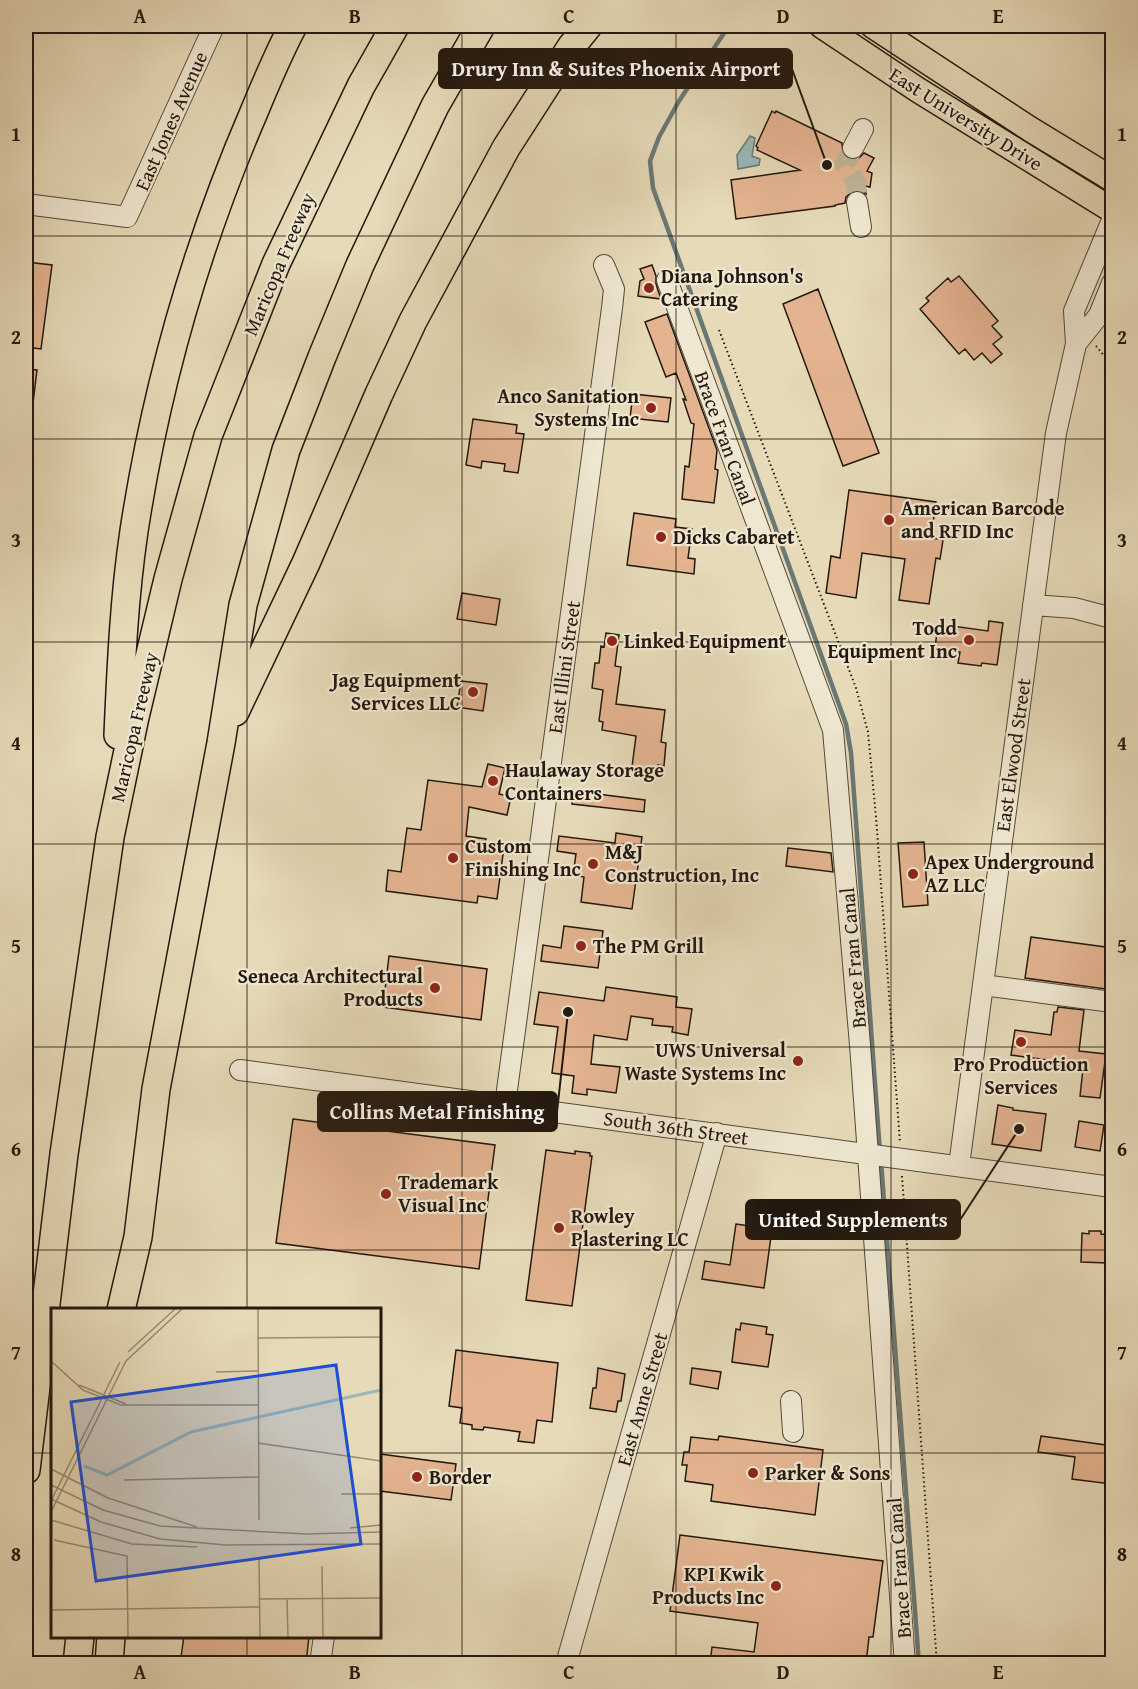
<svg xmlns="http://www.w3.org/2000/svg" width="1138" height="1689" font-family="'Gentium Book Plus',serif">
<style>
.water{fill:#9ab8b9;stroke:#6a7875;stroke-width:1.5}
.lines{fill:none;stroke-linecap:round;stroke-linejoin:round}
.stream{stroke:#6a7875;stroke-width:4.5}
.building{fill:#e4b491;stroke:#23180e;stroke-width:1.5}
.minor-tunnel{stroke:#bfb396;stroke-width:20;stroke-dasharray:20 10;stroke-linecap:butt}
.minor-casing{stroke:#544838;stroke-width:22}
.major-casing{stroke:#23180e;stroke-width:27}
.highway-casing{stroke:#23180e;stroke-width:30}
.path{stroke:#23180e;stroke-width:2;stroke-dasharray:1.5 3;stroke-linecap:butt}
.minor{stroke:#efe7d1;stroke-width:20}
.major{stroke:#e6dab8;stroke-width:24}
.highway{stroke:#e6dab8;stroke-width:27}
.grid{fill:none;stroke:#23180e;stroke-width:1.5;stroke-opacity:0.55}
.poi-dot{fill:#8f2418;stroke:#efe7d1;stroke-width:2}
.labels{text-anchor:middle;stroke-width:4.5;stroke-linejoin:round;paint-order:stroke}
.street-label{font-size:20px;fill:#23180e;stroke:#efe7d1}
.poi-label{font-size:20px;font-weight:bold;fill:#23180e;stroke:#efe7d1;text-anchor:start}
.inset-river{fill:none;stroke:#9ab8b9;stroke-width:3}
.inset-road{fill:none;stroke:#988c74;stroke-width:1.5}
.view{fill:#1d4ed8;fill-opacity:0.15;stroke:#1d4ed8;stroke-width:3}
.inset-edge{fill:none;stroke:#23180e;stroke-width:3}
.leader{fill:none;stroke:#23180e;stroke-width:2}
.callout-dot{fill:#23180e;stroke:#efe7d1;stroke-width:2}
.callout{fill:#23180e;stroke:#23180e;stroke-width:2}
.callout-label{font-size:21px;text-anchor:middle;font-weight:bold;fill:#fff}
.neatline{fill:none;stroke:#23180e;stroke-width:2}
.grid-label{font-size:20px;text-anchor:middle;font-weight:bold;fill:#23180e}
</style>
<rect width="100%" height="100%" fill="#e6dab8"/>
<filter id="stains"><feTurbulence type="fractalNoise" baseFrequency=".00333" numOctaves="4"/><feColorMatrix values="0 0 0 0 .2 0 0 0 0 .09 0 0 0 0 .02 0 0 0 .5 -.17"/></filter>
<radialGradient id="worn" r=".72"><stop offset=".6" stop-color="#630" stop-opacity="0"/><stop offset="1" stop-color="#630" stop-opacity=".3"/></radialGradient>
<path class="water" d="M 750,136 L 755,138 L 752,156 L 760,159 L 759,165 L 738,169 L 737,155 Z"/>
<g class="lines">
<path class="stream" d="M 728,27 L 679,101 L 659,137 L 650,161 L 653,188 L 846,724 L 851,753 L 880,1152
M 881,1161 L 919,1664"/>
</g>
<path class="building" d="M 772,111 L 775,113 L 776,111 L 842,143 L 843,154 L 848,159 L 859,158 L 864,153 L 874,158 L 867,171 L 872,173 L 870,187 L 865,186 L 866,194 L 861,191 L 855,190 L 846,197 L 845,203 L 835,205 L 835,206 L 736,219 L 731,180 L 800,170 L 757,150 L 758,148 L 756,146 Z
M 26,262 L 52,265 L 41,349 L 26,347 Z
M 652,265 L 656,276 L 656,284 L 661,299 L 638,296 L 640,281 L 644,279 L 640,269 Z
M 959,276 L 998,321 L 992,326 L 1002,337 L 993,344 L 1002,354 L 991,363 L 982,353 L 974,360 L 965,349 L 959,354 L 920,309 L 929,301 L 926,298 L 948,278 L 951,282 Z
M 818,289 L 879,453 L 843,466 L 783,304 Z
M 667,314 L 717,450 L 715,469 L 718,470 L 714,503 L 682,499 L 685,466 L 689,467 L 694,424 L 691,423 L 683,399 L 686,400 L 676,373 L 666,377 L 645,322 Z
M 26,369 L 37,370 L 33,403 L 26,402 Z
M 633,394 L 671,398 L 668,422 L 630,418 Z
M 473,419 L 517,425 L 516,433 L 524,434 L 518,473 L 504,471 L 505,464 L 482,461 L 481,468 L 466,465 Z
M 849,490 L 936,502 L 931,538 L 943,540 L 940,559 L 936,558 L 929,604 L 899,600 L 905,559 L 862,553 L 856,598 L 826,593 L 831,556 L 840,558 Z
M 634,513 L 676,519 L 675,527 L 692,529 L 688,558 L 695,559 L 694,574 L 627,565 Z
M 462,593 L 500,599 L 496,625 L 457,619 Z
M 989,621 L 1003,623 L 997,665 L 982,663 L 981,666 L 958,663 L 960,652 L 935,648 L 938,624 L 988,631 Z
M 606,633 L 619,635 L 615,666 L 621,667 L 616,704 L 665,710 L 661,742 L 666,743 L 664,766 L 658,765 L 658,770 L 632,767 L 636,736 L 602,730 L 603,722 L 599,721 L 603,690 L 592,688 L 595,663 L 599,663 L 601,646 L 604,647 Z
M 461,681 L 487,684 L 483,711 L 457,707 Z
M 488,764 L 505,768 L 499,794 L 508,796 L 507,800 L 510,801 L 507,815 L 469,807 L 466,836 L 486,839 L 485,845 L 504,847 L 497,899 L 478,896 L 477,903 L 386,891 L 388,870 L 401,872 L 407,828 L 421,830 L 428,780 L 482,787 Z
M 573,791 L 645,800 L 644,812 L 572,804 Z
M 616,833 L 642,837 L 632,909 L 581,902 L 584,877 L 573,875 L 576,854 L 557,851 L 559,836 L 615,843 Z
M 924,842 L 928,905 L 903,907 L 898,843 Z
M 788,848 L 831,853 L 833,872 L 786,866 Z
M 564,926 L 603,931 L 598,968 L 541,961 L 543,945 L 561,948 Z
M 1031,937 L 1113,948 L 1113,990 L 1025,978 Z
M 389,956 L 487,969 L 481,1020 L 383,1007 Z
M 606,987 L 677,997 L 676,1007 L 692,1009 L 688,1035 L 672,1032 L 673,1027 L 652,1025 L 653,1019 L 631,1016 L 627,1040 L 594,1035 L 591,1064 L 620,1067 L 616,1093 L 587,1089 L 587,1095 L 572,1093 L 574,1076 L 552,1073 L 558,1027 L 534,1024 L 539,992 L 604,1001 Z
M 1058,1007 L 1084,1010 L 1079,1051 L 1106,1054 L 1100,1098 L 1080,1096 L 1083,1069 L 1047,1064 L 1047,1060 L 1011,1055 L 1015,1030 L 1051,1035 L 1054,1012 L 1057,1012 Z
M 998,1105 L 1013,1108 L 1013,1110 L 1046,1114 L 1041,1151 L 992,1144 Z
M 293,1119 L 495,1145 L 479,1269 L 276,1243 Z
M 1079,1121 L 1104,1125 L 1100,1151 L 1075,1147 Z
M 546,1150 L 575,1154 L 575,1151 L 590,1153 L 590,1156 L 592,1156 L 572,1306 L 526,1300 Z
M 736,1224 L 772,1229 L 764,1288 L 702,1279 L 705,1261 L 730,1265 Z
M 1089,1231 L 1101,1231 L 1101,1234 L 1109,1235 L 1108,1263 L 1081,1262 L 1082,1233 L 1089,1234 Z
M 741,1323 L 767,1327 L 766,1334 L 773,1335 L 768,1367 L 732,1362 L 736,1329 L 740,1330 Z
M 456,1350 L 558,1363 L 552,1422 L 537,1420 L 534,1443 L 518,1441 L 520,1432 L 484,1427 L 483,1430 L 472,1429 L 472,1425 L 460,1423 L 462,1408 L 449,1406 Z
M 598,1368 L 625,1374 L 621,1401 L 618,1401 L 616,1412 L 590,1408 L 593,1388 L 596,1388 Z
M 692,1368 L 721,1372 L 718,1389 L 690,1384 Z
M 719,1436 L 823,1450 L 815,1515 L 711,1501 L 713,1485 L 685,1481 L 687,1465 L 682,1465 L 684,1452 L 689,1452 L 691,1437 L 718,1440 Z
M 1041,1436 L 1113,1446 L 1111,1484 L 1072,1479 L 1075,1457 L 1038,1452 Z
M 380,1454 L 456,1464 L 451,1500 L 380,1491 Z
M 680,1535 L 883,1561 L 873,1637 L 869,1637 L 866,1664 L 710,1664 L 712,1647 L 754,1652 L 758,1623 L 670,1611 Z
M 184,1636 L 309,1636 L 306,1664 L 228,1664 L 181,1657 Z"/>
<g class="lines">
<path class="minor-tunnel" d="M 853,148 L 845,164 L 856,183 L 857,202"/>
<defs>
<path id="minor" d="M 853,148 L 863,129
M 857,202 L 861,227
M 26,204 L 127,217 L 214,26
M 667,280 L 833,730 L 860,1045 L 905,1664
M 1076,344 L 1099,315 L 1112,283
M 1033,605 L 1074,608 L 1112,618
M 983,985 L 1112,1002
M 240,1070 L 1112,1187
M 505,1105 L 612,308 L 614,289 L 604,265
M 959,1166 L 1056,433 L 1076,344 L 1074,311 L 1112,220
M 791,1401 L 793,1432
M 320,1664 L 324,1636
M 566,1664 L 717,1133"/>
<path id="major" d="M 822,26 L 918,90 L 1112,210
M 873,26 L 1030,129 L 1112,179"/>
<path id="highway" d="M 235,712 L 306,563 L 379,394 L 413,321 L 506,148 L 571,47 L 588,26
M 118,735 C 121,667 124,598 134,531 C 156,387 196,246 254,112 C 266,83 278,54 293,26
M 121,1310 L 138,1237 L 156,1089 L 221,743 L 243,605 L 286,450 L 322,357 L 360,265 L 435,106 L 481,26
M 26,1470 L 64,1154 L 110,837 L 135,717 L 168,579 L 208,436 L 276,264 L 361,86 L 395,26
M 77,1664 L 80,1636
M 109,1664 L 111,1636"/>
</defs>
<use href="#minor" class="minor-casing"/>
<use href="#major" class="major-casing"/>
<use href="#highway" class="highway-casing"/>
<path class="path" d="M 719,330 L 856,688 L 868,732 L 876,817 L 900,1143
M 1107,331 L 1112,338
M 1096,346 L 1112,365
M 902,1176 L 937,1664"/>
<use href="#minor" class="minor"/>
<use href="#major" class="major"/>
<use href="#highway" class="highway"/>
</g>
<path class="grid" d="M 247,26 L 247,1310M 462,26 L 462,1664M 676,26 L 676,1664M 891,26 L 891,1664M 26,236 L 1112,236M 26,439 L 1112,439M 26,642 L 1112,642M 26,844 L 1112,844M 26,1047 L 1112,1047M 26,1250 L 1112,1250M 26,1453 L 52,1453M 380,1453 L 1112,1453M 247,1636 L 247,1664"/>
<g class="poi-dot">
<circle cx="649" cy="288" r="6"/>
<circle cx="651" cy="408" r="6"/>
<circle cx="889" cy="520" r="6"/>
<circle cx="661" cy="537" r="6"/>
<circle cx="969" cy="640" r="6"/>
<circle cx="612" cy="641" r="6"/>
<circle cx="473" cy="692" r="6"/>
<circle cx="493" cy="781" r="6"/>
<circle cx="453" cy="858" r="6"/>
<circle cx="593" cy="864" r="6"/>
<circle cx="913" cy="874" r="6"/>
<circle cx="581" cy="946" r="6"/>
<circle cx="435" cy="988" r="6"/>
<circle cx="1021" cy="1042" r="6"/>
<circle cx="798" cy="1061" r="6"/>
<circle cx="386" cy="1194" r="6"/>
<circle cx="559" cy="1228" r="6"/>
<circle cx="753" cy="1473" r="6"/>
<circle cx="417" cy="1477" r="6"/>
<circle cx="776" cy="1586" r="6"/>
</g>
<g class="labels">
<g class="street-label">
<text transform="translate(966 119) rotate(32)" y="7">East University Drive</text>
<text transform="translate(171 121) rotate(-66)" y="7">East Jones Avenue</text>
<text transform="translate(279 264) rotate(-67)" y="7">Maricopa Freeway</text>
<text transform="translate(725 438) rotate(70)" y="7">Brace Fran Canal</text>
<text transform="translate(564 667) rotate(-82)" y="7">East Illini Street</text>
<text transform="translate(134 727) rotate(-77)" y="7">Maricopa Freeway</text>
<text transform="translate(1013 755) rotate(-82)" y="7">East Elwood Street</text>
<text transform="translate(853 958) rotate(-95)" y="7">Brace Fran Canal</text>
<text transform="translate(676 1128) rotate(8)" y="7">South 36th Street</text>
<text transform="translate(642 1399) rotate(-74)" y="7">East Anne Street</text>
<text transform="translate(899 1568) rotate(-94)" y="7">Brace Fran Canal</text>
</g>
<g class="poi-label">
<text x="661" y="283">Diana Johnson's<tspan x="661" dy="23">Catering</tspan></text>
<text x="639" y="403" text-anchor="end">Anco Sanitation<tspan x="639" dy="23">Systems Inc</tspan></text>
<text x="901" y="515">American Barcode<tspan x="901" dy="23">and RFID Inc</tspan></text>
<text x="673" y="544">Dicks Cabaret</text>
<text x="957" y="635" text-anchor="end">Todd<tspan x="957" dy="23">Equipment Inc</tspan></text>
<text x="624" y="648">Linked Equipment</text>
<text x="461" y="687" text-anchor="end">Jag Equipment<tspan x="461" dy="23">Services LLC</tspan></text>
<text x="505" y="777">Haulaway Storage<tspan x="505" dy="23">Containers</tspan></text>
<text x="465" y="853">Custom<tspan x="465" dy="23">Finishing Inc</tspan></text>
<text x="605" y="859">M&amp;J<tspan x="605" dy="23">Construction, Inc</tspan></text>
<text x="925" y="869">Apex Underground<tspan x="925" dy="23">AZ LLC</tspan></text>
<text x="593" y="953">The PM Grill</text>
<text x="423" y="983" text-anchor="end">Seneca Architectural<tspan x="423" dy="23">Products</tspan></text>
<text x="786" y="1057" text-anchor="end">UWS Universal<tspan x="786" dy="23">Waste Systems Inc</tspan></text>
<text x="1021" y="1071" text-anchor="middle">Pro Production<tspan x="1021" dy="23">Services</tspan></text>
<text x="398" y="1189">Trademark<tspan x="398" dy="23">Visual Inc</tspan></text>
<text x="571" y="1223">Rowley<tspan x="571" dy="23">Plastering LC</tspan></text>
<text x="765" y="1480">Parker &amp; Sons</text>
<text x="429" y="1484">Border</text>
<text x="764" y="1581" text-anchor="end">KPI Kwik<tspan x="764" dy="23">Products Inc</tspan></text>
</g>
</g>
<g transform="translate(51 1308)">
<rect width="330" height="330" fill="#e6dab8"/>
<path class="inset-river" d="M 33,158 L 56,167 L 140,124 L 330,82"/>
<path class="inset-road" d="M 207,1 L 208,212M 206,30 L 330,29M 77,44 L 124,1M 0,53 L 32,82 L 70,97 L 207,97M 165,64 L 207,63M 28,77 L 75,96M 207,135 L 330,153M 0,161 L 57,190 L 146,219M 73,172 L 207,169M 0,177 L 52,202 L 109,218 L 255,226 L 330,224M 290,186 L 330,186M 0,191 L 50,214 L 109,231 L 174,237 L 330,236M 0,193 L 69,54M 0,204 L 75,53 L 131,1M 0,212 L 81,236 L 146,239M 299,220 L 330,217M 3,232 L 76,248 L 77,329M 208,251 L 209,329M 271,258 L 272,329M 209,291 L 330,290M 236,291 L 237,329M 0,302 L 209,299"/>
<path class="view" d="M 285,57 L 310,236 L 45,273 L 20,94 Z"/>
<rect width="330" height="330" class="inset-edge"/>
</g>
<path class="leader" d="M827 165L792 69M568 1012L557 1112M1019 1129L960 1220"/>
<g class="callout-dot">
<circle cx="827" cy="165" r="6"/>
<circle cx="568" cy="1012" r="6"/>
<circle cx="1019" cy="1129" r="6"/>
</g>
<g class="callout">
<rect x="439" y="49" width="353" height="39" rx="6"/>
<rect x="318" y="1092" width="239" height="39" rx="6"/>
<rect x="746" y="1200" width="214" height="39" rx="6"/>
</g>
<g class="callout-label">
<text x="616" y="76">Drury Inn &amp; Suites Phoenix Airport</text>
<text x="437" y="1119">Collins Metal Finishing</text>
<text x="853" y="1227">United Supplements</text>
</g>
<rect width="1138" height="1689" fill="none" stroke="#e6dab8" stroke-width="66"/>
<rect x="33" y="33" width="1072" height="1623" class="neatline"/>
<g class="grid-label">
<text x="140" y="23">A</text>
<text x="355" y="23">B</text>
<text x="569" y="23">C</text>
<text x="783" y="23">D</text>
<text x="998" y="23">E</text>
<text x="16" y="141">1</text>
<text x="1122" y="141">1</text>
<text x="16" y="344">2</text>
<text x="1122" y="344">2</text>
<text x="16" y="547">3</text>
<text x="1122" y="547">3</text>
<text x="16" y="750">4</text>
<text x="1122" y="750">4</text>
<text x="16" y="953">5</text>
<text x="1122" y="953">5</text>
<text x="16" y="1156">6</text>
<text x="1122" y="1156">6</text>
<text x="16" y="1359">7</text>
<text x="1122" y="1359">7</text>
<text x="16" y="1561">8</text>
<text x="1122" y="1561">8</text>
<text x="140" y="1679">A</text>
<text x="355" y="1679">B</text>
<text x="569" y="1679">C</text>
<text x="783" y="1679">D</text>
<text x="998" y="1679">E</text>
</g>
<rect width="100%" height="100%" filter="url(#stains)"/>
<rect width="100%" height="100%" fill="url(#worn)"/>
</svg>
